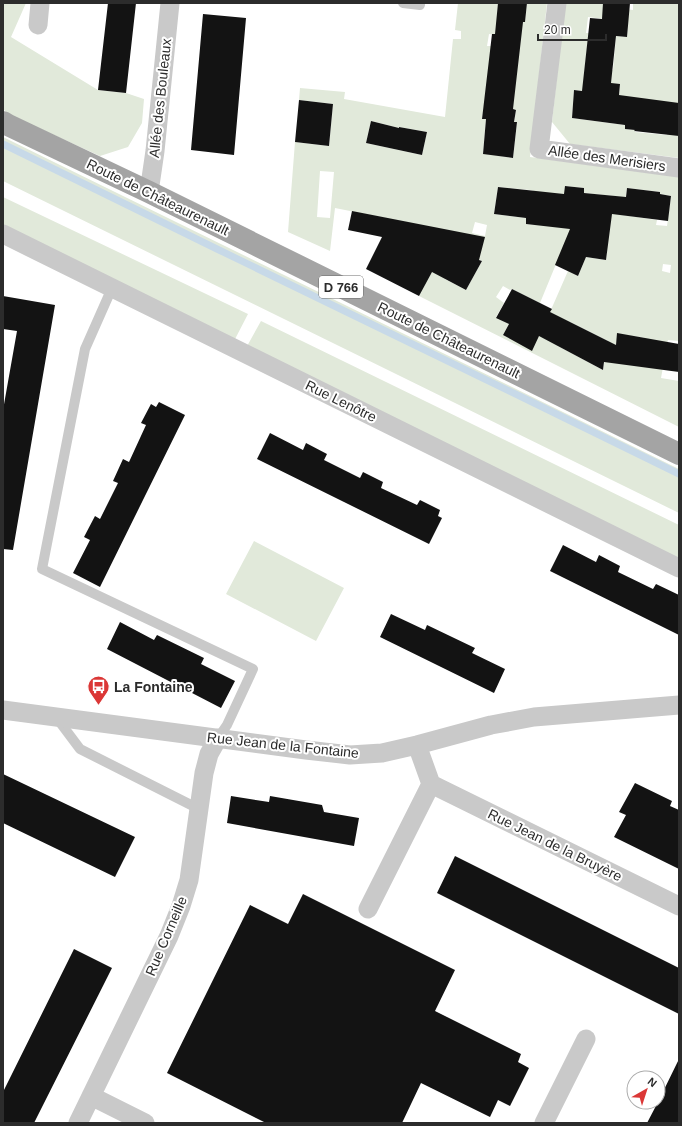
<svg xmlns="http://www.w3.org/2000/svg" width="682" height="1126" font-family="Helvetica,sans-serif">
<style>
.green{fill:#e1e9da;fill-rule:evenodd}
.lines{fill:none;stroke-linecap:round;stroke-linejoin:round}
.stream{stroke:#c7d9e8;stroke-width:7}
.building{fill:#131313}
.service{stroke:#c9c9c9;stroke-width:10}
.minor{stroke:#c9c9c9;stroke-width:19}
.primary{stroke:#a4a4a4;stroke-width:22}
.labels{text-anchor:middle;stroke-width:4;stroke-linejoin:round;paint-order:stroke}
.shield{fill:#fff;stroke:#6b6b6b;stroke-width:1}
.shield-label{font-size:13px;font-weight:bold;fill:#2c2c2c}
.street-label{font-size:14px;fill:#2c2c2c;stroke:#fff}
.poi-label{font-size:14px;font-weight:bold;fill:#2c2c2c;stroke:#fff;text-anchor:start}
</style>
<rect width="100%" height="100%" fill="#fff"/>
<path class="green" d="M 3,3 L 26,3 L 11,37 L 98,90 L 126,93 L 144,99 L 142,123 L 128,147 L 100,156 L 10,115 L 3,109 Z
M 458,3 L 498,3 L 497,20 L 525,22 L 527,3 L 547,3 L 530,157 L 679,177 L 679,341 L 668,340 L 661,378 L 679,381 L 679,427 L 419,296 L 445,230 L 335,208 L 330,251 L 288,232 L 295,142 L 329,146 L 333,104 L 299,100 L 300,88 L 345,92 L 344,99 L 445,117 L 453,39 L 461,39 L 461,31 L 455,30 ZM 489,34 L 517,38 L 491,46 L 487,46 ZM 484,106 L 516,110 L 514,122 L 517,123 L 513,158 L 483,153 L 486,119 L 482,119 ZM 371,121 L 399,128 L 399,127 L 427,132 L 422,155 L 366,143 ZM 320,171 L 334,172 L 330,218 L 317,217 ZM 565,186 L 584,188 L 584,193 L 614,196 L 610,224 ZM 498,187 L 530,190 L 541,193 L 537,225 L 526,224 L 526,218 L 494,214 ZM 627,188 L 660,192 L 660,194 L 671,196 L 667,226 L 656,225 L 657,220 L 623,215 ZM 475,222 L 487,225 L 485,236 L 472,233 ZM 561,252 L 607,253 L 606,260 L 586,257 L 578,276 L 568,271 L 550,312 L 532,350 L 503,335 L 509,324 L 496,317 L 504,303 L 496,297 L 503,286 L 510,290 L 512,289 L 540,303 ZM 472,256 L 482,261 L 466,290 L 445,279 ZM 663,264 L 671,265 L 670,273 L 662,271 ZM 570,322 L 608,341 L 603,370 L 558,346 ZM 618,334 L 645,338 L 613,363 Z
M 565,3 L 603,3 L 603,6 L 633,10 L 633,3 L 679,3 L 679,158 L 570,144 L 552,122 ZM 588,17 L 628,22 L 627,37 L 616,36 L 613,70 L 585,67 L 589,33 L 586,33 ZM 620,84 L 618,104 L 670,110 L 667,135 L 635,132 L 635,130 L 625,129 L 625,125 L 572,118 L 574,90 L 610,94 Z
M 3,137 L 679,469 L 679,513 L 3,181 Z
M 3,197 L 248,314 L 233,343 L 3,227 Z
M 261,321 L 679,525 L 679,563 L 246,348 Z
M 254,541 L 344,588 L 316,641 L 226,594 Z"/>
<g class="lines">
<path class="stream" d="M 3,144 L 219,250 L 532,402 L 679,474"/>
</g>
<path class="building" d="M 108,3 L 136,3 L 126,93 L 98,90 Z
M 498,3 L 527,3 L 525,22 L 523,22 L 513,109 L 516,110 L 514,122 L 517,122 L 513,158 L 483,154 L 486,119 L 482,119 L 492,34 L 495,34 Z
M 603,3 L 630,3 L 627,37 L 616,36 L 611,83 L 620,84 L 619,95 L 679,103 L 679,136 L 634,131 L 635,130 L 625,129 L 625,125 L 572,118 L 574,90 L 582,91 L 590,18 L 602,19 Z
M 203,14 L 246,18 L 234,155 L 191,150 Z
M 299,100 L 333,104 L 329,146 L 295,142 Z
M 371,121 L 399,128 L 399,127 L 427,132 L 422,155 L 366,143 Z
M 565,186 L 584,188 L 584,193 L 626,197 L 627,188 L 660,192 L 660,194 L 671,196 L 668,221 L 612,214 L 606,260 L 586,257 L 578,276 L 555,265 L 570,229 L 526,224 L 526,218 L 494,214 L 498,187 L 564,194 Z
M 352,211 L 485,237 L 479,260 L 482,261 L 466,290 L 432,272 L 419,296 L 366,269 L 382,237 L 348,230 Z
M 512,289 L 552,309 L 550,312 L 616,345 L 617,333 L 679,344 L 679,372 L 604,362 L 603,370 L 539,336 L 532,351 L 503,335 L 509,324 L 496,318 Z
M 3,296 L 55,305 L 13,550 L 3,549 L 3,410 L 17,331 L 3,329 Z
M 159,402 L 185,415 L 100,587 L 73,573 L 90,540 L 84,537 L 95,516 L 100,519 L 118,483 L 113,481 L 123,459 L 129,462 L 146,425 L 141,423 L 151,404 L 156,407 Z
M 270,433 L 303,450 L 306,443 L 327,454 L 324,460 L 360,478 L 363,472 L 383,482 L 381,488 L 417,505 L 420,500 L 440,510 L 438,516 L 442,518 L 429,544 L 257,459 Z
M 563,545 L 596,562 L 599,555 L 620,566 L 618,572 L 653,589 L 656,584 L 679,595 L 679,635 L 550,571 Z
M 391,614 L 425,630 L 427,625 L 475,648 L 472,653 L 505,669 L 494,693 L 380,637 Z
M 120,622 L 154,640 L 157,635 L 204,658 L 201,664 L 235,681 L 221,708 L 107,649 Z
M 3,774 L 135,837 L 115,877 L 3,823 Z
M 635,783 L 672,801 L 670,806 L 679,810 L 679,869 L 614,837 L 626,815 L 619,812 Z
M 231,796 L 269,802 L 270,796 L 322,805 L 324,812 L 359,818 L 354,846 L 227,823 Z
M 455,856 L 679,968 L 679,1014 L 437,893 Z
M 303,894 L 455,970 L 435,1011 L 521,1054 L 518,1062 L 529,1068 L 510,1106 L 498,1100 L 490,1117 L 421,1083 L 402,1123 L 266,1123 L 167,1073 L 250,905 L 288,924 Z
M 74,949 L 112,968 L 34,1123 L 3,1123 L 3,1092 Z
M 679,1059 L 679,1123 L 647,1123 L 658,1102 Z"/>
<g class="lines">
<path class="service" d="M 403,3 L 420,5 L 420,3
M 112,288 L 85,349 L 42,569 L 253,669 L 227,725 L 218,738
M 56,717 L 80,749 L 199,809"/>
<path class="minor" d="M 557,3 L 539,149 L 679,168
M 38,25 L 40,3
M 149,192 L 155,151 L 170,3
M 3,234 L 679,568
M 3,710 L 306,750 L 350,755 L 382,753 L 417,745 L 491,725 L 534,717 L 679,705
M 417,745 L 431,784 L 679,906
M 368,909 L 431,784
M 91,1096 L 145,1123
M 78,1123 L 169,936 L 181,906 L 189,880 L 204,773 L 209,754 L 218,738
M 544,1123 L 586,1039"/>
<path class="primary" d="M 3,122 L 8,125 L 149,192 L 679,454"/>
</g>
<defs>
<symbol id="bus-pin" viewBox="-11 -11 22 30"><path d="M0 17L-7.5 6A9.5 9.5 0 1 1 7.5 6Z" fill="#db3736" stroke="#fff"/><path d="M-5-6H5V4H4V6H2V4H-2V6H-4V4H-5ZM-3.5-4V0h7V-4ZM-3.5 1.2v1.5H-2V1.2ZM2 1.2v1.5H3.5V1.2Z" fill="#fff"/></symbol>
</defs>
<g fill-rule="evenodd">
<use href="#bus-pin" x="86" y="674" width="25" height="34"/>
</g>
<g class="labels">
<rect class="shield" x="319" y="276" width="44" height="22" rx="3"/>
<g class="shield-label">
<text x="341" y="292">D 766</text>
</g>
<g class="street-label">
<text transform="translate(160 98) rotate(-84)" y="5">Allée des Bouleaux</text>
<text transform="translate(607 158) rotate(8)" y="5">Allée des Merisiers</text>
<text transform="translate(158 197) rotate(26)" y="5">Route de Châteaurenault</text>
<text transform="translate(449 340) rotate(26)" y="5">Route de Châteaurenault</text>
<text transform="translate(341 401) rotate(26)" y="5">Rue Lenôtre</text>
<text transform="translate(283 745) rotate(6)" y="5">Rue Jean de la Fontaine</text>
<text transform="translate(555 845) rotate(26)" y="5">Rue Jean de la Bruyère</text>
<text transform="translate(166 936) rotate(-67)" y="5">Rue Corneille</text>
</g>
<g class="poi-label">
<text x="114" y="692">La Fontaine</text>
</g>
</g>
<rect width="682" height="1126" fill="none" stroke="#2c2c2c" stroke-width="8"/>
<g transform="translate(646 1090) rotate(39)"><circle r="19" fill="#ffffff" stroke="#ababab"/>
<path d="M0-3L7 15L0 10L-7 15Z" fill="#db3736"/>
<text y="-6" font-size="11" font-weight="bold" text-anchor="middle" fill="#2c2c2c">N</text>
</g>
<path d="M538 34v6h68v-6" fill="none" stroke="#2c2c2c" stroke-width="2"/>
<text x="544" y="34" font-size="12" fill="#2c2c2c" stroke="#ffffff" stroke-width="3" paint-order="stroke">20 m</text>
</svg>
